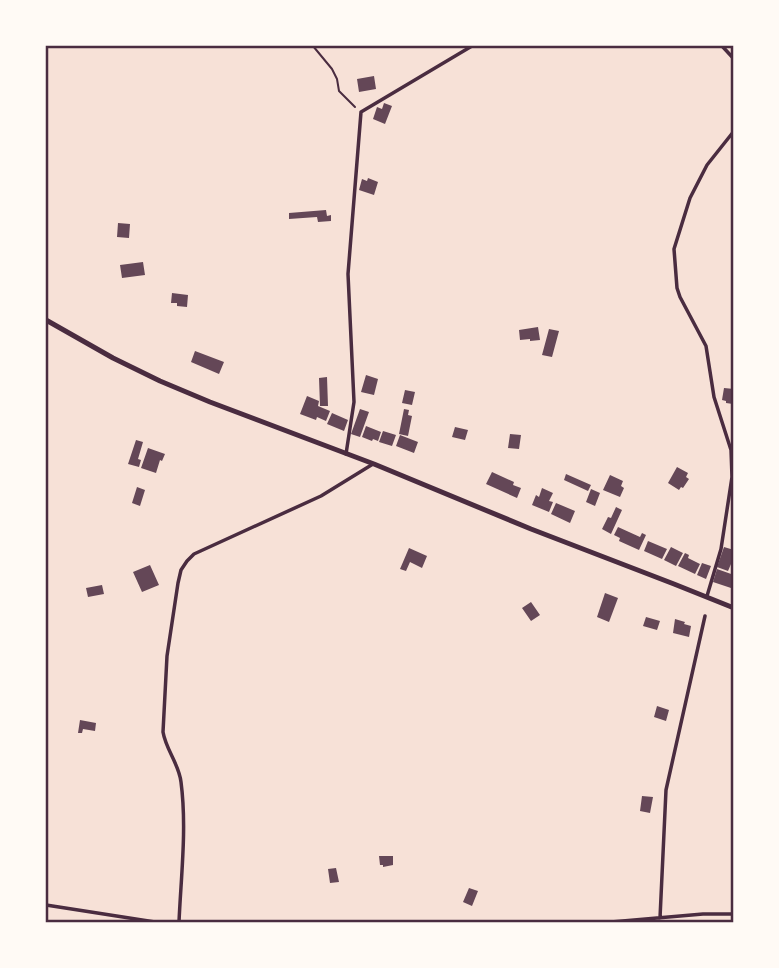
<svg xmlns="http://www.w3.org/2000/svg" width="779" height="968" font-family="'DejaVu Sans',sans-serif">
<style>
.building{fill:#644757}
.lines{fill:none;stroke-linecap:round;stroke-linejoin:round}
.path{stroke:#4a2c40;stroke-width:2}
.minor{stroke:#4a2c40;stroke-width:3.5}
.secondary{stroke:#4a2c40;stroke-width:5}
.neatline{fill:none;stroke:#4a2c40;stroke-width:2.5}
</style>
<rect width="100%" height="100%" fill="#f7e1d7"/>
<path class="building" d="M 374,76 L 376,89 L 359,92 L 357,79 Z
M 384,103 L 392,106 L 385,124 L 373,119 L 377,107 L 382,109 Z
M 368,178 L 378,182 L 374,195 L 359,190 L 362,179 L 367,181 Z
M 326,210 L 327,216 L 331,215 L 331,221 L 318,222 L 317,217 L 289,219 L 289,213 Z
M 118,223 L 130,224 L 129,238 L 117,237 Z
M 143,262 L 145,275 L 122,278 L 120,265 Z
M 172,293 L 188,295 L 187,307 L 177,306 L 177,303 L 171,303 Z
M 538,327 L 540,340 L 530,341 L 530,339 L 520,340 L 519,330 Z
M 549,329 L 559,331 L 552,357 L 542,355 Z
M 195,351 L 224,362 L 219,374 L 191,362 Z
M 366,375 L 378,379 L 374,395 L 361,392 Z
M 327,377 L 328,406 L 320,406 L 319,378 Z
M 724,388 L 734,389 L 733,404 L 726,403 L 726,401 L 722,400 Z
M 405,390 L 415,392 L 412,405 L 402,403 Z
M 307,396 L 319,401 L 318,406 L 330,411 L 326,421 L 317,417 L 316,420 L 300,414 Z
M 360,409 L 369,412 L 360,437 L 351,434 Z
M 404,409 L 409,410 L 408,415 L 412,416 L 408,436 L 399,434 Z
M 332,413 L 348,420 L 344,431 L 327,424 Z
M 366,426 L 381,432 L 378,441 L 373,439 L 372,441 L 362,437 Z
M 455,427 L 468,430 L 465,440 L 452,437 Z
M 383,431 L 396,435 L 392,446 L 379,442 Z
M 510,434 L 521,435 L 519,449 L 508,448 Z
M 400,435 L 418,442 L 414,453 L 396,446 Z
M 136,440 L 143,442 L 138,459 L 141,460 L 139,467 L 128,464 Z
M 148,448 L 165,454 L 162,461 L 160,460 L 156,473 L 141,468 Z
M 677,467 L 688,473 L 686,477 L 689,479 L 683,488 L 681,487 L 679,490 L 668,483 Z
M 492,472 L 514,482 L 513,485 L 521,488 L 517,498 L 486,484 Z
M 566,474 L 591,485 L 588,491 L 564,480 Z
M 610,475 L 623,481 L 621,486 L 624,488 L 620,497 L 603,490 Z
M 137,487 L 145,490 L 140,506 L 132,503 Z
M 542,488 L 553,493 L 549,501 L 553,502 L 549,512 L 532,505 L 536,495 L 539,497 Z
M 591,489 L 600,493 L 595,506 L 586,502 Z
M 556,503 L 575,511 L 570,523 L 551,514 Z
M 616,507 L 622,510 L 611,534 L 602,529 L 608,517 L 611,518 Z
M 618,527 L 640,537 L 642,533 L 646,535 L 639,550 L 619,541 L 620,538 L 614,535 Z
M 648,541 L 667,549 L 662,559 L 644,551 Z
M 671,547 L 683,553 L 676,566 L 664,560 Z
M 724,547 L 734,550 L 734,557 L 728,571 L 717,567 Z
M 409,548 L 427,556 L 422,568 L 410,562 L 406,571 L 400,569 Z
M 685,553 L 689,555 L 688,558 L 700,564 L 695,574 L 678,566 Z
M 702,563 L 711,566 L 706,579 L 697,575 Z
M 150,565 L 159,585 L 142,592 L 133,572 Z
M 717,569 L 734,575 L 734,589 L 713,582 Z
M 102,585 L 104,594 L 88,597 L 86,588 Z
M 605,593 L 618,598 L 609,622 L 597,617 Z
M 531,602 L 540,615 L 531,621 L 522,608 Z
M 646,617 L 660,621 L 657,630 L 643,626 Z
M 675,619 L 685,622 L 684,624 L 691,626 L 689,637 L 673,633 Z
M 657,706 L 669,710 L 666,721 L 654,717 Z
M 80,720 L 96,723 L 95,731 L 83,729 L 82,733 L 78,733 Z
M 642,796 L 653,797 L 650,813 L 640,811 Z
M 379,856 L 393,856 L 393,865 L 383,867 L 383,865 L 380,865 Z
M 336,868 L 339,882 L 330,883 L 328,869 Z
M 469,888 L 478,891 L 472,906 L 463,902 Z"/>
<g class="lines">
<path class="path" d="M 313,46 L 332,69 L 337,79 L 339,91 L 355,107"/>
<path class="minor" d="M 722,46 L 734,59
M 346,454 L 354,402 L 348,274 L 361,112 L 472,46
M 707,596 L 721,549 L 732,477 L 731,450 L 714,397 L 706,346 L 680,297 L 677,288 L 674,249 L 690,198 L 707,165 L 734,131
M 46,905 L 155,922
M 660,918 L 666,790 L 705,616
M 179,922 C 181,876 187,828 181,782 C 179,764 166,750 163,732 L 167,656 L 178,583 L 181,570 L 187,561 L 194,554 L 321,496 L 373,464
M 611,922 L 703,914 L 734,914"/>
<path class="secondary" d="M 46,320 L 113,358 L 160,381 L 210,402 L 374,464 L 531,529 L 674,584 L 734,608"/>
</g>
<rect width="779" height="968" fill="none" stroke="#fffaf5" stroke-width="94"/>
<rect x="47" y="47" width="685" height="874" class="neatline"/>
</svg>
